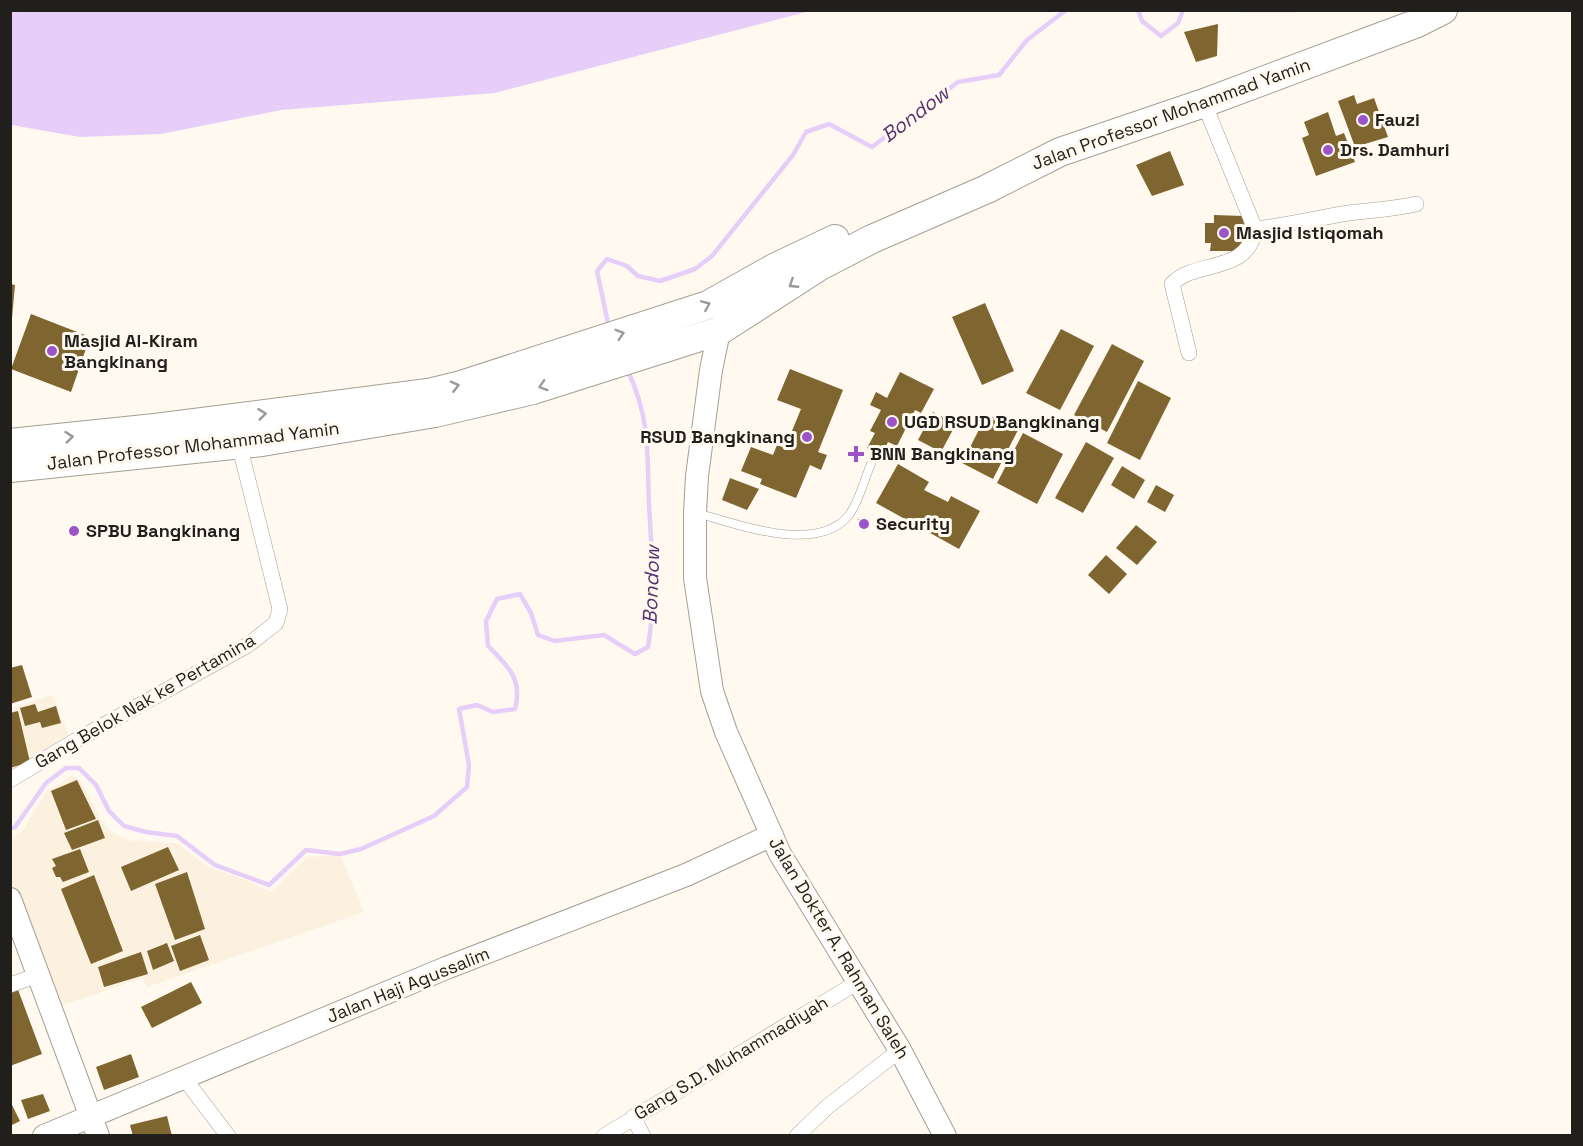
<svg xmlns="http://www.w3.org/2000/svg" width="1583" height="1146" font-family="'Space Grotesk',sans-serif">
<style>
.built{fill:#fcf1de}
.water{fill:#e6cef9}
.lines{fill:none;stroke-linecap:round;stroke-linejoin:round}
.stream{stroke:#e6cef9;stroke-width:4.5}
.building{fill:#7f652f}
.lane-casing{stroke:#a49e93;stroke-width:9}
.street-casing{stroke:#a49e93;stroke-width:16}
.secondary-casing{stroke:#a49e93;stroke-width:24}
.highway-casing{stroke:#a49e93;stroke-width:30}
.lane{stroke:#fff;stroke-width:8}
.street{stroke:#fff;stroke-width:15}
.secondary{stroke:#fff;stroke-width:22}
.highway{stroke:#fff;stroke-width:28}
.oneway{stroke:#9b9a98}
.poi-dot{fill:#9b53c7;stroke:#fff9ef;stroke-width:2}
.labels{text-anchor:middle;stroke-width:6;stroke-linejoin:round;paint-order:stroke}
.street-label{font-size:18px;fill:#211f1b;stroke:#fff9ef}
.poi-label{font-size:18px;font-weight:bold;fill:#211f1b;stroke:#fff9ef;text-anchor:start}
.water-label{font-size:20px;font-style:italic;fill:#573170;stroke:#fff9ef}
</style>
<rect width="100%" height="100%" fill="#fff9ef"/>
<path class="built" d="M 52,695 L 71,740 L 10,778 L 10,709 Z
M 73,775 L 82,783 L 101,819 L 112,833 L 133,841 L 176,843 L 208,867 L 233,875 L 271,892 L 308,857 L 340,855 L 364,912 L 147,987 L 143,978 L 57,1007 L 11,883 L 11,839 L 23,830 L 47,791 Z"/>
<path class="water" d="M 10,11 L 11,10 L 810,11 L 495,93 L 281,110 L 161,134 L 80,137 L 11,125 Z"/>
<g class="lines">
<path class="stream" d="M 1138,10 L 1142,21 L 1161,36 L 1178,23 L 1183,10
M 1238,10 L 1295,10
M 609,328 L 597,271 L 607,259 L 627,266 L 638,276 L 660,281 L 695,269 L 712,256 L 793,155 L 806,132 L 829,124 L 872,147 L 958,82 L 999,75 L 1027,40 L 1066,10
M 10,829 L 15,827 L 46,783 L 66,768 L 79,768 L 96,785 L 109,811 L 124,826 L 146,832 L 177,836 L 215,865 L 269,885 L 306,850 L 340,854 L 361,849 L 434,816 L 467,787 L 469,765 L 459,709 L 477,705 L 493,712 L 515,709 C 523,679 508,666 488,646 L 486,621 L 497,599 L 520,594 L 531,613 L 538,635 L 554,641 L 604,635 L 635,654 L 648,647 C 656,599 652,554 649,506 C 647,454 651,421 628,371"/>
</g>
<path class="building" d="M 1218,24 L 1217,56 L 1196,62 L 1184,32 Z
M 1354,95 L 1357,104 L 1374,98 L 1388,137 L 1355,147 L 1338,101 Z
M 1328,112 L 1336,136 L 1344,133 L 1355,162 L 1316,176 L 1302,138 L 1309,135 L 1304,122 Z
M 1170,151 L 1184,185 L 1152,196 L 1136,165 Z
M 1214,215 L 1244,216 L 1243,251 L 1210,251 L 1211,243 L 1205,243 L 1205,223 L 1214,223 Z
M 10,284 L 15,285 L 12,318 L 10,318 Z
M 985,303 L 1014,371 L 982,385 L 952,317 Z
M 31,314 L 90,337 L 71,392 L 11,369 Z
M 1061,329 L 1094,346 L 1060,410 L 1026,393 Z
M 1112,344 L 1144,361 L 1107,432 L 1074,415 Z
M 790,369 L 843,390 L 818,452 L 827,455 L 821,470 L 810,465 L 796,498 L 760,484 L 762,479 L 741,471 L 751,447 L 773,455 L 777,445 L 785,448 L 801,409 L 777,400 Z
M 900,372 L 934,389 L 921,413 L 915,410 L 897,446 L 888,442 L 882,455 L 867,448 L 875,433 L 870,431 L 881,410 L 870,405 L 876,392 L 887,398 Z
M 1138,381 L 1171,398 L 1140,460 L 1107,443 Z
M 933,412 L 956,424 L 941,452 L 918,440 Z
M 987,414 L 1018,430 L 993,479 L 962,463 Z
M 1023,433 L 1063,454 L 1037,504 L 997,483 Z
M 1086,442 L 1114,458 L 1083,513 L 1055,498 Z
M 898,464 L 929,482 L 924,490 L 948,502 L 951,496 L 980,511 L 959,549 L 876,503 Z
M 1122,466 L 1145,480 L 1134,499 L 1111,485 Z
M 730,478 L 759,489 L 747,510 L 722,500 Z
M 1156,485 L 1174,495 L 1165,512 L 1147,502 Z
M 858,519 L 870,520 L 869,528 L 858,528 Z
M 1136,525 L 1157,542 L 1137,565 L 1116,548 Z
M 1106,555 L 1127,574 L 1109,594 L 1088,575 Z
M 22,665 L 32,697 L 10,704 L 10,668 Z
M 35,704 L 38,712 L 56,706 L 61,723 L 42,728 L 40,722 L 25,726 L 20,708 Z
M 18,711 L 30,762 L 10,768 L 10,713 Z
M 77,780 L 96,819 L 66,830 L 51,791 Z
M 98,820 L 105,838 L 72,850 L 64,833 Z
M 168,847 L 179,870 L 131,891 L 121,867 Z
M 80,849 L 89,872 L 63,882 L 60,877 L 56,877 L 52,868 L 56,866 L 52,859 Z
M 187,872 L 205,929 L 175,940 L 155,884 Z
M 94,875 L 123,951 L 91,964 L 61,889 Z
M 200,935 L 209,960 L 180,971 L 171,946 Z
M 167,943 L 174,961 L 153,970 L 147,951 Z
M 141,952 L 148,974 L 104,987 L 98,967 Z
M 191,982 L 202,1003 L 152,1028 L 141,1007 Z
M 17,987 L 42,1054 L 10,1066 L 10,990 Z
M 131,1054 L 139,1077 L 104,1090 L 96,1067 Z
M 43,1094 L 50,1111 L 28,1119 L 21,1100 Z
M 10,1101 L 20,1121 L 10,1126 Z
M 167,1116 L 172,1136 L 133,1136 L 130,1125 Z"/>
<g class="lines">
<defs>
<path id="lane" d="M 697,513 C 736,524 817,555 849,515 C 859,502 864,480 871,464"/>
<path id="street" d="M 1255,229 C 1285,226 1313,219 1342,214 C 1367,210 1391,210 1416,204
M 1189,353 L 1172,284 C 1195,259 1248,275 1255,229 L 1204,103
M 10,780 L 75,741 L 248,645 L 276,623 L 280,609 L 239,444
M 10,985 L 38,975
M 184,1078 L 228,1136
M 633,1117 L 643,1136
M 604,1136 L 858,982
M 797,1136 L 827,1107 L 900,1050"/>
<path id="secondary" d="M 719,331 L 711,370 L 697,476 L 695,513 L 695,578 L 712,691 L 726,732 L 780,854 L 900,1050 L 945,1136
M 10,899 L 98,1136
M 44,1136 L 446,968 L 686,875 L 772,835"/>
<path id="highway" d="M 10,443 L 155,428 L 428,393 L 461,385 L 708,305 L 774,268 L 835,239
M 10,468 L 262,442 L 435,413 L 533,390 L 719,331 L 820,266 L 872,239 L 987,189 L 1060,152 L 1204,103 L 1415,24 L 1443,10"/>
</defs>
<use href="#lane" class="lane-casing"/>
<use href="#street" class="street-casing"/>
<use href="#secondary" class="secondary-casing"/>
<use href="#highway" class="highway-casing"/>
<use href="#lane" class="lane"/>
<use href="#street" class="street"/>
<use href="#secondary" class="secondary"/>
<use href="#highway" class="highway"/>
</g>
<defs><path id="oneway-chevron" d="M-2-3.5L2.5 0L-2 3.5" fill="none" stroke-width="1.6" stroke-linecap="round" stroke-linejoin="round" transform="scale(1.5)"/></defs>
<g class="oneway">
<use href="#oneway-chevron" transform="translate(793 284) rotate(147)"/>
<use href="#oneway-chevron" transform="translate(706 305) rotate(-23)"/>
<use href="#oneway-chevron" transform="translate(620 334) rotate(-17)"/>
<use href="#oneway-chevron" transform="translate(455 386) rotate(-14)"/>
<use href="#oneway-chevron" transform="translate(543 386) rotate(162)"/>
<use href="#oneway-chevron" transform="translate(262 414) rotate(-7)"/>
<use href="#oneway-chevron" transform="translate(69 437) rotate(-6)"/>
</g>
<g class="poi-dot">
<circle cx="1363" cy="120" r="6"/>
<circle cx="1328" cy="150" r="6"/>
<circle cx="1224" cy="233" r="6"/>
<circle cx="52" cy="351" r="6"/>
<circle cx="892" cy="422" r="6"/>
<circle cx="807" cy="437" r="6"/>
<path d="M853 445h6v6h6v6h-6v6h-6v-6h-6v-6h6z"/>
<circle cx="864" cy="524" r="6"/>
<circle cx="74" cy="531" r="6"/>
</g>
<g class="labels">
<g class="street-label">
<text transform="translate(1171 114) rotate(-20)" y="6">Jalan Professor Mohammad Yamin</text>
<text transform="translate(193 446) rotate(-7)" y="6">Jalan Professor Mohammad Yamin</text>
<text transform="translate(145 701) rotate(-30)" y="6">Gang Belok Nak ke Pertamina</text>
<text transform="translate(839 948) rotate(59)" y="6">Jalan Dokter A. Rahman Saleh</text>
<text transform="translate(408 985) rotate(-22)" y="6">Jalan Haji Agussalim</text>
<text transform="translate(731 1058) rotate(-31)" y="6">Gang S.D. Muhammadiyah</text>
</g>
<g class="poi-label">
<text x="1375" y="126">Fauzi</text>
<text x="1340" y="156">Drs. Damhuri</text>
<text x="1236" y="239">Masjid Istiqomah</text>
<text x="64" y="347">Masjid Al-Kiram<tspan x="64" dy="21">Bangkinang</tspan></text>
<text x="904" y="428">UGD RSUD Bangkinang</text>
<text x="795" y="443" text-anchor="end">RSUD Bangkinang</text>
<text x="870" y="460">BNN Bangkinang</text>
<text x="876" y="530">Security</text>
<text x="86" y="537">SPBU Bangkinang</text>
</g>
<g class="water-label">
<text transform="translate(915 114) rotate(-37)" y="7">Bondow</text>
<text transform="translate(651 585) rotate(-88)" y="7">Bondow</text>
</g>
</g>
<rect width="1583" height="1146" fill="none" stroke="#211f1b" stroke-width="24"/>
</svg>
